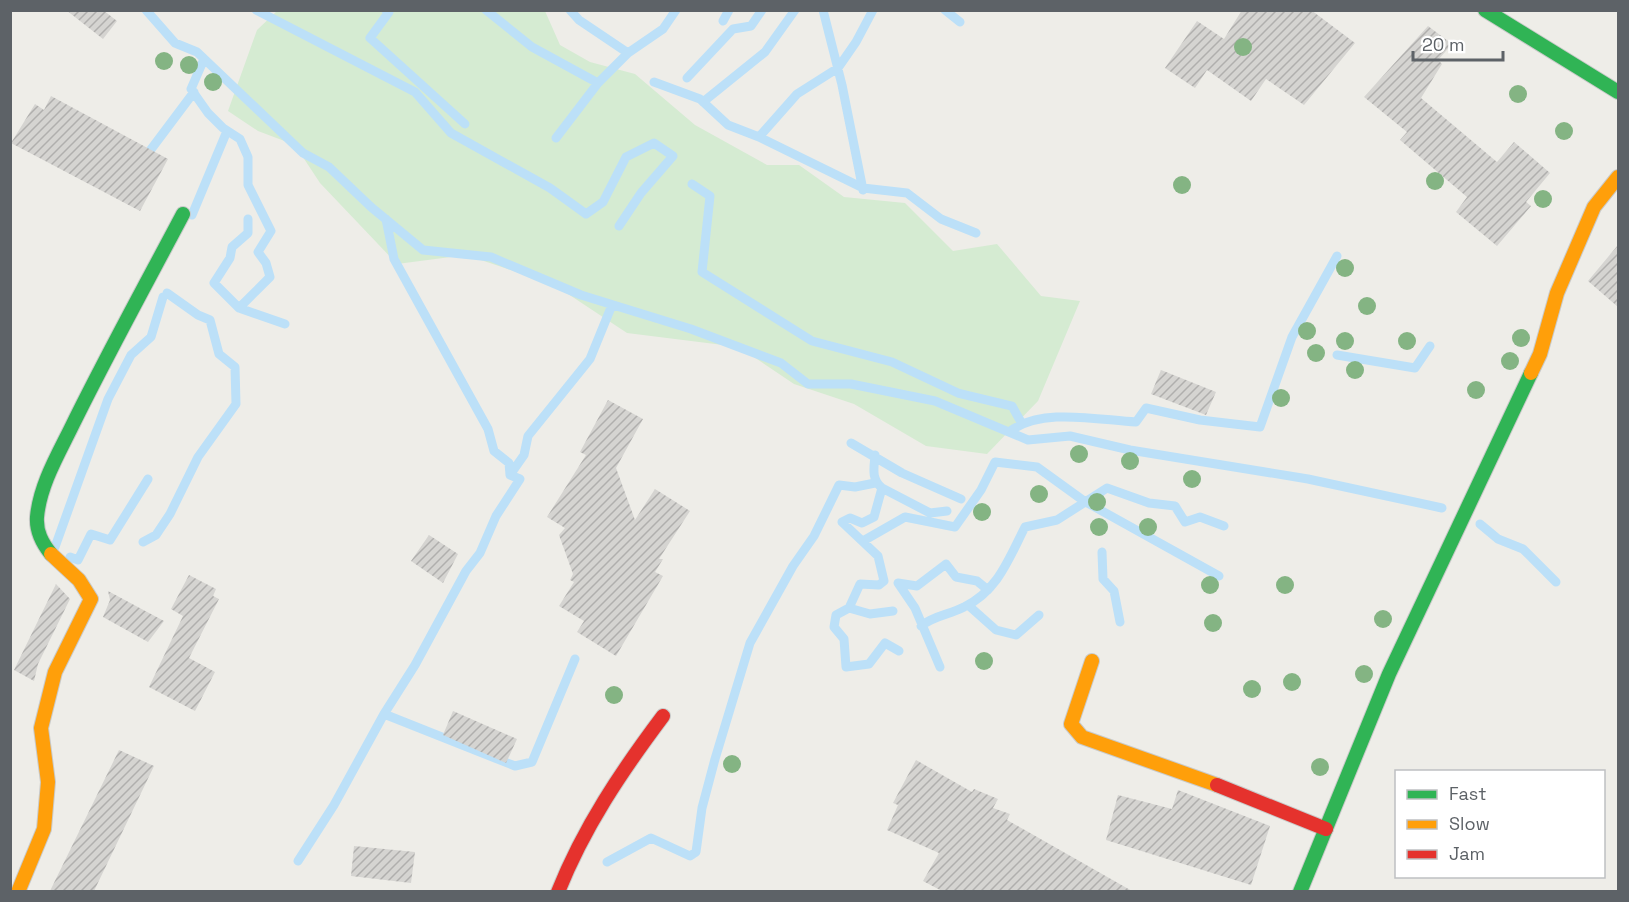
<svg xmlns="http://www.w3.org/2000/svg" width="1629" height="902" font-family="'Space Grotesk',sans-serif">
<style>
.grass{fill:#d5ebd2}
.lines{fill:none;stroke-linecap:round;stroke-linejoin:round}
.stream{stroke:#bce0f8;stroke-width:9}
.building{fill:url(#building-hatch)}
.fast-casing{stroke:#c9cac9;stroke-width:16}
.slow-casing{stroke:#c9cac9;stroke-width:16}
.jam-casing{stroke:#c9cac9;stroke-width:16}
.fast{stroke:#30b455;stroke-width:14}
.slow{stroke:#ff9f0a;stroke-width:14}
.jam{stroke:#e5322d;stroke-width:14}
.tree{fill:#84b483}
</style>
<defs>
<pattern id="building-hatch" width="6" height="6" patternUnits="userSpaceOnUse" patternTransform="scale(1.5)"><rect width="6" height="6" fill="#d5d4d1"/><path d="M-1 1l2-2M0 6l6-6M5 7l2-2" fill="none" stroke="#b0afad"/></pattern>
</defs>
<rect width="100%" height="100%" fill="#eeede8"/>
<path class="grass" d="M 277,11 L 545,11 L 560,45 L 590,62 L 635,74 L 695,125 L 767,165 L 799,165 L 844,197 L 905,203 L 953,251 L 997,244 L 1041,296 L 1080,301 L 1038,401 L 987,454 L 926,446 L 854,404 L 794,384 L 739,347 L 627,333 L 553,284 L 466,255 L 397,264 L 320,183 L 295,145 L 258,131 L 228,111 L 257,30 Z"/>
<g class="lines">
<path class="stream" d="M 146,10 L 175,43 L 197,52 L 303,153 L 329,167 L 371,207 L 423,250 L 491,257 L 581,295 L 691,329 L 781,363 L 808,384 L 851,384 L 935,401 L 1028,440 L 1070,436 L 1130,450 L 1308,479 L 1442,508
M 256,10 L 415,92 L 451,133 L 550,188 L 586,214 L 603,202 L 626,157 L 654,143 L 673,156 L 641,193 L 619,226
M 386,10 L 389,12 L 370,38 L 465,124
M 486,10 L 532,47 L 598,83
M 570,10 L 579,20 L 628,53
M 823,10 L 842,85 L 863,190
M 945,10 L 960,22
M 723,21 L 729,10
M 204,59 L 191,89 L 208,113 L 223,128 L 240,139 L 248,157 L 248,185 L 271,231 L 258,252 L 266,263 L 270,277 L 239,308 L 214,283 L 230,258 L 232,247 L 248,233 L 248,219
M 687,78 L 733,29 L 751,26 L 762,10
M 654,82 L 700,99 L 728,125 L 759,137 L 863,188 L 907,193 L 941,219 L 976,233
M 703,102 L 765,52 L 795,10
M 759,137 L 797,94 L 838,68 L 856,42 L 873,10
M 556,138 L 598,83 L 628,53 L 663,29 L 676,10
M 143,160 L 194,92
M 692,184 L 710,196 L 702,272 L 812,341 L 892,362 L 958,393 L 1012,406 L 1021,422
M 192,215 L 227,131
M 239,308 L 285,324
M 1337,355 L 1415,368 L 1430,346
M 1009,432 C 1041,407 1098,420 1136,422 L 1146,408 L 1200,420 L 1260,427 L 1292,337 L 1337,256
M 851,443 L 902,473 L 961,499
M 875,455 C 874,468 871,479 882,488 L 874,517 L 862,523 L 850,518 L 842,522 L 878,556 L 884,581 L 879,585 L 860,584 L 849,608 L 836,615 L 834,627 L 844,639 L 846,667 L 869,664 L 885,643 L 899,651
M 510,475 L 524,455 L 528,436 L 590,359 L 612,305
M 882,488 L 930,513 L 947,511
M 1480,524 L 1498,539 L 1523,549 L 1556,582
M 863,541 L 905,517 L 955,527 L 981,490 L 995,462 L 1037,467 L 1084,501 L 1219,576
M 143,542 L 156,535 L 170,514 L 198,457 L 236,404 L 235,367 L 219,354 L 210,320 L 198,315 L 167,293
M 55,547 L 108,399 L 131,355 L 151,337 L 163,297
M 1102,552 L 1103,579 L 1114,591 L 1120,622
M 70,557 L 78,560 L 91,534 L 110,540 L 148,479
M 968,605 L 996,630 L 1016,635 L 1039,615
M 849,608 L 870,614 L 893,611
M 921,626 C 935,615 949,615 964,607 C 998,591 1009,558 1025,527 L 1057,520 L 1107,488 L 1149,503 L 1175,506 L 1185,522 L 1200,517 L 1224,526
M 940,667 L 915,608 L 898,583 L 917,586 L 946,564 L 956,577 L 977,581 L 988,590
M 384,714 L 515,766 L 532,762 L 575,659
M 298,861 L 334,805 L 384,714 L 415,665 L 466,571 L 480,553 L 496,516 L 520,479 L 510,475 L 509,463 L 494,451 L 488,429 L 394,259 L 386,219
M 607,862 L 651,838 L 690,856 L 696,852 L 702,808 L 715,759 L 750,643 L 793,566 L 814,536 L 839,485 L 855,487 L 875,483"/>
</g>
<path class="building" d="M 66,10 L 103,10 L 117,21 L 103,39 Z
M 1242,10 L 1311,10 L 1355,43 L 1304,105 L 1266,79 L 1251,101 L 1207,70 L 1195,88 L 1165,68 L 1197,21 L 1224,39 Z
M 1428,26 L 1452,44 L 1438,60 L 1442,64 L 1421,98 L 1497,162 L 1514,142 L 1550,173 L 1526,202 L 1531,206 L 1497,246 L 1456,212 L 1467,197 L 1400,140 L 1407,132 L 1364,97 Z
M 51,96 L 168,159 L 140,211 L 11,143 L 35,104 L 44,110 Z
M 1618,245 L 1618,307 L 1588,281 Z
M 1161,370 L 1216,392 L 1206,415 L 1151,394 Z
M 608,400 L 643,419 L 616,468 L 635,520 L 655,489 L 690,511 L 659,559 L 663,559 L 655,572 L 663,576 L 616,656 L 577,632 L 584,621 L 559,606 L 574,582 L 570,580 L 573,574 L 559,535 L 565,528 L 547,517 L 586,455 L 580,452 Z
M 429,535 L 458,554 L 443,583 L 411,561 Z
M 189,575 L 216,589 L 213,596 L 219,599 L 189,658 L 215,672 L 195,711 L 149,687 L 183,616 L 171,609 Z
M 56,584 L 70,599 L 38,664 L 34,681 L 14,670 Z
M 108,591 L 164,621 L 148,642 L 103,617 L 110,600 Z
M 453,711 L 517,739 L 506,763 L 443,735 Z
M 119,750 L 154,766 L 94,891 L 50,891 Z
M 916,760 L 972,792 L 974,789 L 998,799 L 993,808 L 1010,814 L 1007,820 L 1132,891 L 942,891 L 923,881 L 939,853 L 887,830 L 898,805 L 893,803 Z
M 1178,790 L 1270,826 L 1251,885 L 1106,840 L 1118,795 L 1172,809 Z
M 354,846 L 415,852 L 411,883 L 351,876 Z"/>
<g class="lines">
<defs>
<path id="fast" d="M 1485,10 L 1618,92
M 51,554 C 42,543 36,532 37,517 C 40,484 59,453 73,424 C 108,353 146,284 183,214
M 1300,892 L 1389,674 L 1531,373"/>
<path id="slow" d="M 1531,373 L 1540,354 L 1557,293 L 1594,207 L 1618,177
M 1092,661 L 1071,724 L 1082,737 L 1217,785
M 18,892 L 44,829 L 48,782 L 41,728 L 55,672 L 91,599 L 79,580 L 51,554"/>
<path id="jam" d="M 1217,785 L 1326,829
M 558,892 C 584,827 621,772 663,716"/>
</defs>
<use href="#fast" class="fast-casing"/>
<use href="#slow" class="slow-casing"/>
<use href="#jam" class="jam-casing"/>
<use href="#fast" class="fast"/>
<use href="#slow" class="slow"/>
<use href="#jam" class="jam"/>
</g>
<g class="tree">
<circle cx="1243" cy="47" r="9"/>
<circle cx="164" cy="61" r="9"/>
<circle cx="189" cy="65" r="9"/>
<circle cx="213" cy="82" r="9"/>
<circle cx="1518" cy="94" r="9"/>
<circle cx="1564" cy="131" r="9"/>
<circle cx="1435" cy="181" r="9"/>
<circle cx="1182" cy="185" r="9"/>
<circle cx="1543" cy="199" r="9"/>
<circle cx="1345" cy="268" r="9"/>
<circle cx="1367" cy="306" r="9"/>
<circle cx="1307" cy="331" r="9"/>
<circle cx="1521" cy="338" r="9"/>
<circle cx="1345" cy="341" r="9"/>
<circle cx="1407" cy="341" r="9"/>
<circle cx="1316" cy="353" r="9"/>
<circle cx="1510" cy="361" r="9"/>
<circle cx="1355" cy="370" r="9"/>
<circle cx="1476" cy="390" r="9"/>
<circle cx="1281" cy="398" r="9"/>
<circle cx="1079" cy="454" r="9"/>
<circle cx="1130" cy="461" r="9"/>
<circle cx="1192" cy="479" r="9"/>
<circle cx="1039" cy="494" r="9"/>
<circle cx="1097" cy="502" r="9"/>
<circle cx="982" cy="512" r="9"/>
<circle cx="1099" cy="527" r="9"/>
<circle cx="1148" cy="527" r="9"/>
<circle cx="1210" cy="585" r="9"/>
<circle cx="1285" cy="585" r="9"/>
<circle cx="1383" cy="619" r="9"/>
<circle cx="1213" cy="623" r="9"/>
<circle cx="984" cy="661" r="9"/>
<circle cx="1364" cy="674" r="9"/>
<circle cx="1292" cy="682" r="9"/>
<circle cx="1252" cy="689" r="9"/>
<circle cx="614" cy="695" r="9"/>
<circle cx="732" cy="764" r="9"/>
<circle cx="1320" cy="767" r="9"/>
</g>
<rect width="1629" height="902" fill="none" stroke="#5d6267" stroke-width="24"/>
<rect x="1395" y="770" width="210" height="108" fill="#ffffff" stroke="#bec0c2" stroke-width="1.5"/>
<rect x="1407" y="790" width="30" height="9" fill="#30b455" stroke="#bec0c2" stroke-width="1.5"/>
<text x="1449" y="800" font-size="18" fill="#5d6267">Fast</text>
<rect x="1407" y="820" width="30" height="9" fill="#ff9f0a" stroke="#bec0c2" stroke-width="1.5"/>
<text x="1449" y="830" font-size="18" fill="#5d6267">Slow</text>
<rect x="1407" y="850" width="30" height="9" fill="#e5322d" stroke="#bec0c2" stroke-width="1.5"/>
<text x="1449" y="860" font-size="18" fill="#5d6267">Jam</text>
<path d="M1413 51v9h90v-9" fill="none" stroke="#5d6267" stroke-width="3"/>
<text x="1422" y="51" font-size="18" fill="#5d6267" stroke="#ffffff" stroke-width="4.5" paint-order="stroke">20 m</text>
</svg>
